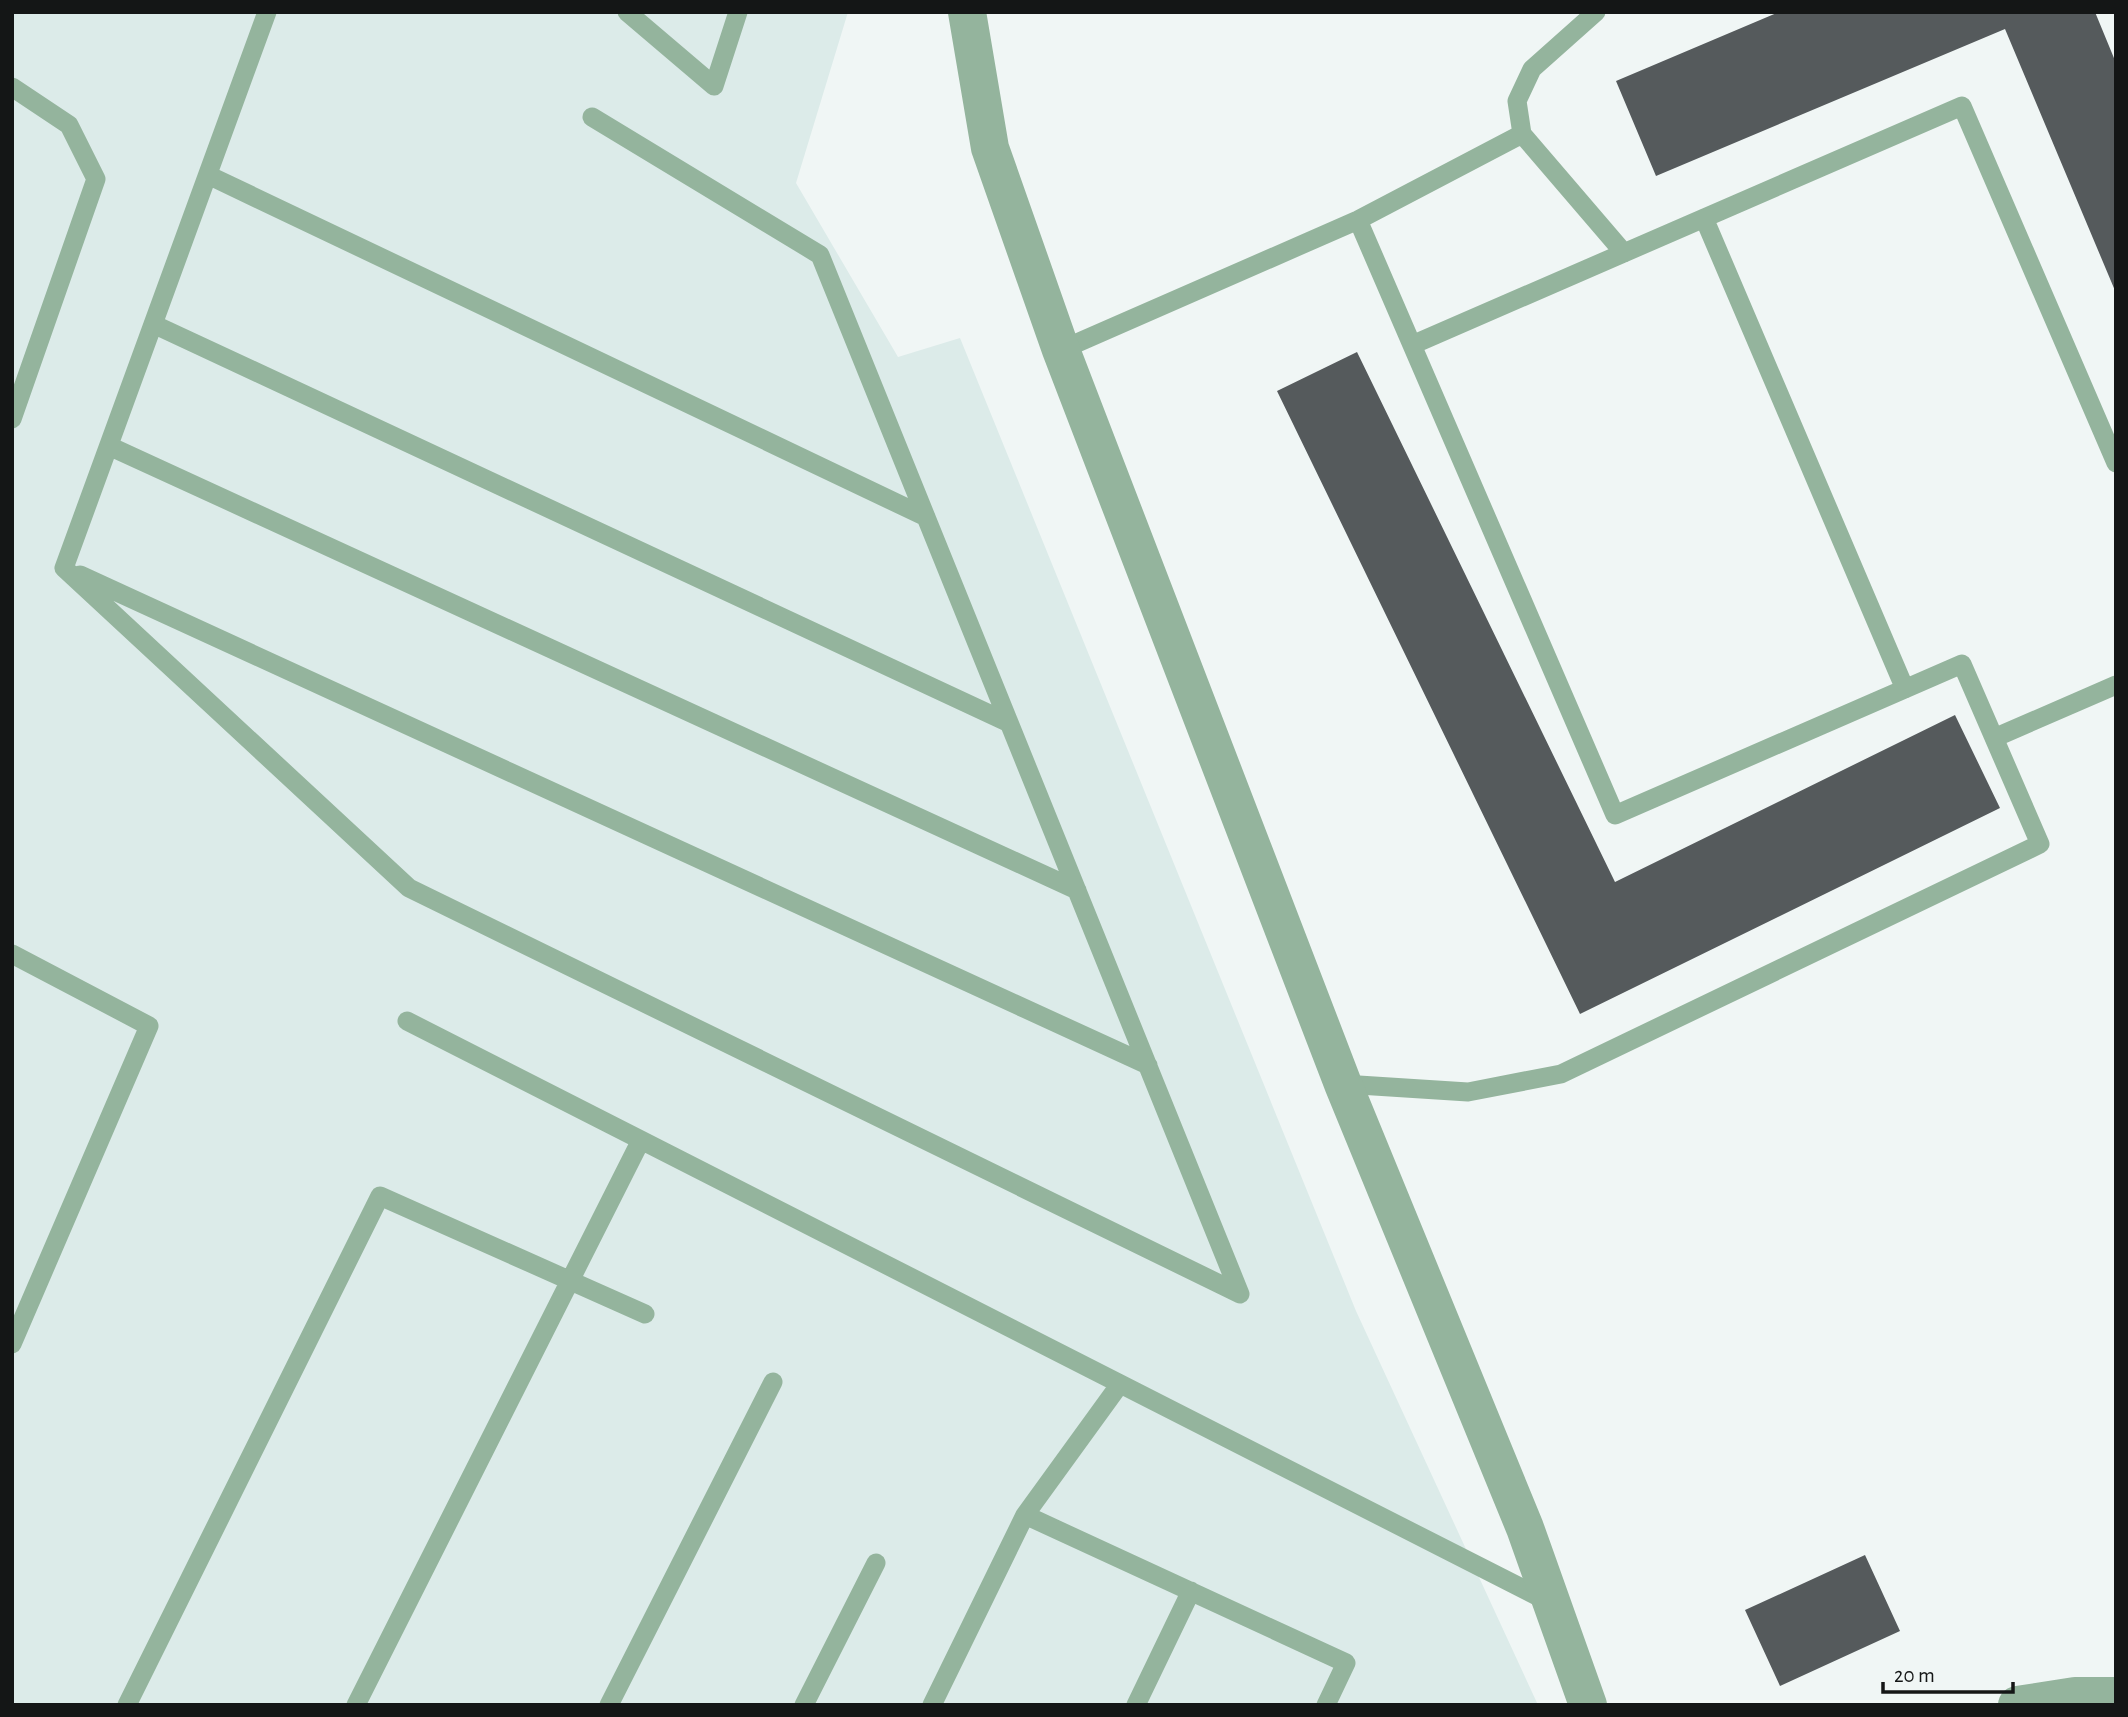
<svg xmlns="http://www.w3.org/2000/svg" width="2128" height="1717" font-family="'Alegreya Sans',sans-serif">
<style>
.built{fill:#dcebe9}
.building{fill:#555a5c}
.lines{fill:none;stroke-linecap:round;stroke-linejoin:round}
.service{stroke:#94b49d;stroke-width:19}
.minor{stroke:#94b49d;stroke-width:38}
.tertiary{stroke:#94b49d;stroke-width:38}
</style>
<rect width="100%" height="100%" fill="#f0f6f5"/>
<path class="built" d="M 12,12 L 848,12 L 796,183 L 898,357 L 960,338 L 1356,1311 L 1538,1705 L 12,1705 Z"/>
<path class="building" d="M 1779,12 L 2095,12 L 2116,63 L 2116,293 L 2005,29 L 1656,176 L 1616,81 Z
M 1357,352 L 1615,882 L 1955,715 L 2000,808 L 1580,1014 L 1277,391 Z
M 1865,1555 L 1900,1631 L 1780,1686 L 1745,1610 Z"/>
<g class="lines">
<path class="service" d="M 267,12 L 64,568 L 409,888 L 1240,1294 L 820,255 L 592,117
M 627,12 L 714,86 L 738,12
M 12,87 L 69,125 L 96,179 L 12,419
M 1522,134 L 1517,101 L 1532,69 L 1596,12
M 208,175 L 926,517
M 1704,218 L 1905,689
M 153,324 L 1009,723
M 1412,345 L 1962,106 L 2116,463
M 1061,350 L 1358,220 L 1522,134 L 1624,253
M 109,446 L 1077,890
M 80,575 L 1148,1065
M 1994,738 L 2116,685
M 12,954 L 149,1026 L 12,1344
M 407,1021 L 1551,1603
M 1343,1084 L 1468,1092 L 1561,1074 L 2040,844 L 1962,664 L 1615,815 L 1358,220
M 1025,1515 L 1346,1663 L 1326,1705
M 127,1705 L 380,1196 L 645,1314
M 356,1705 L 641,1140
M 609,1705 L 773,1382
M 804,1705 L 876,1563
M 932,1705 L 1025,1515 L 1120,1384
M 1136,1705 L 1191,1591"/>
<path class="minor" d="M 2017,1705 L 2075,1696 L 2116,1696"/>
<path class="tertiary" d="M 967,12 L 990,148 L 1061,350 L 1343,1084 L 1525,1528 L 1588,1705"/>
</g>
<rect width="2128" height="1717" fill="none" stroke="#141616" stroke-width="28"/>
<path d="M1883 1682v10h130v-10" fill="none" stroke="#141616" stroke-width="3.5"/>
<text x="1894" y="1682" font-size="21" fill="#141616" stroke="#f0f6f5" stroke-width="5" paint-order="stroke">20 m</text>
</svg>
